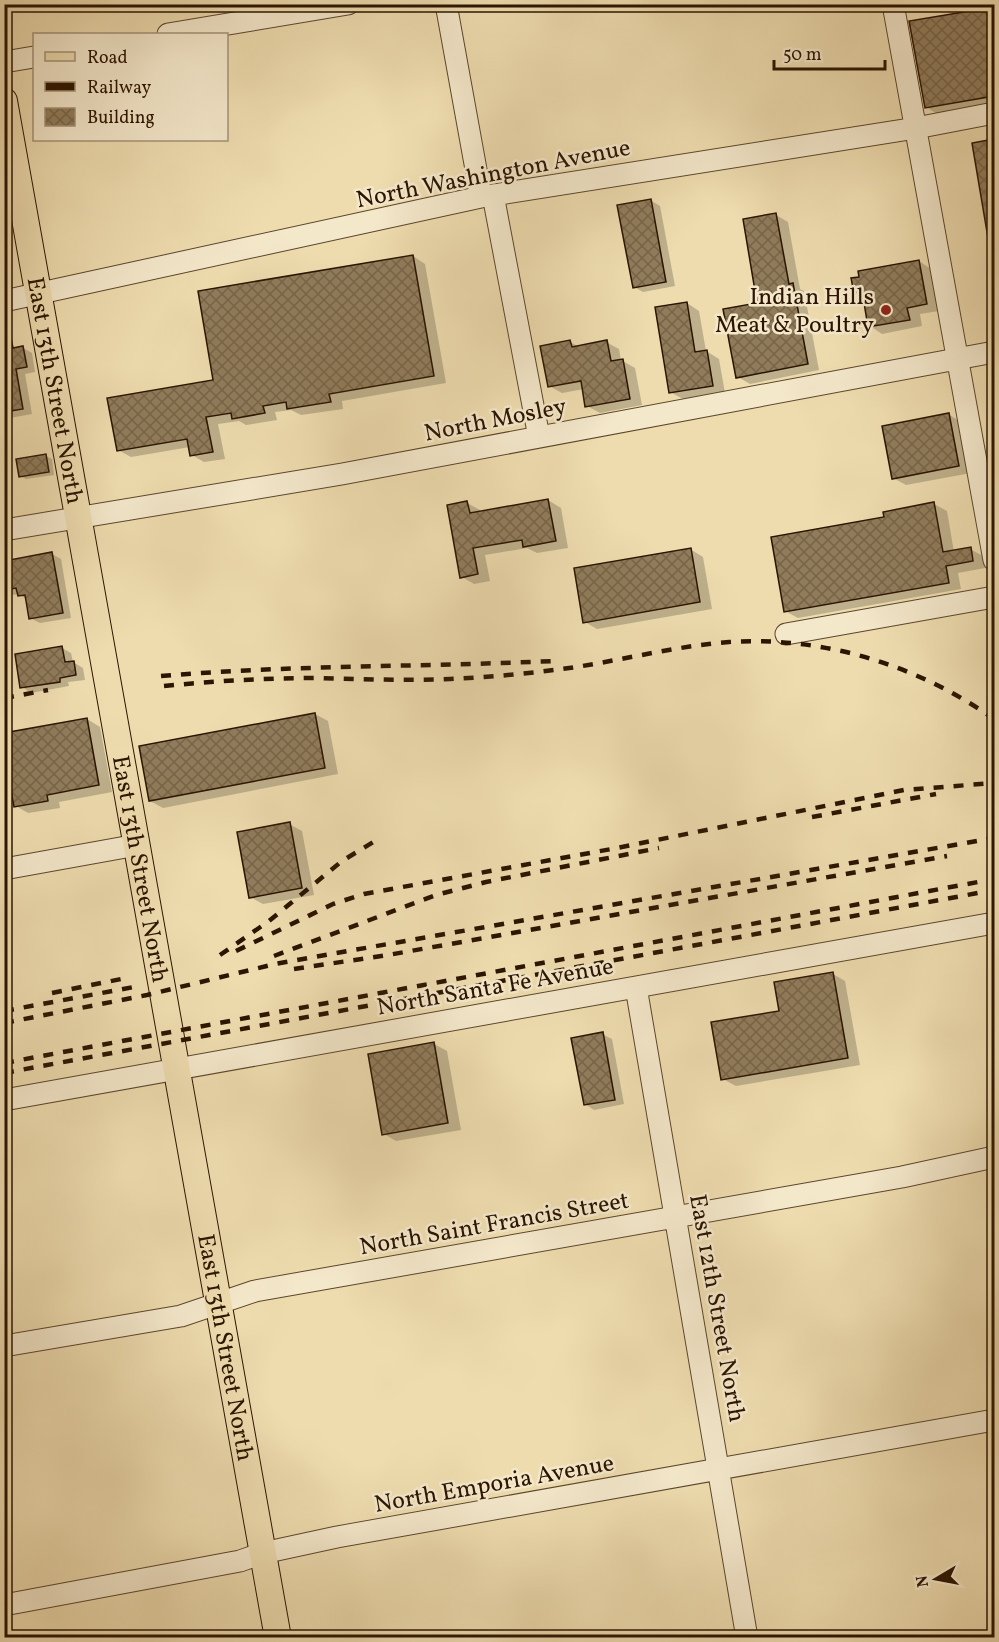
<svg xmlns="http://www.w3.org/2000/svg" width="999" height="1642" font-family="Vollkorn,serif">
<style>
.shadow{fill:#0003}
.building{fill:url(#building-cross-hatch);stroke:#2b1400;stroke-width:1.5}
.lines{fill:none;stroke-linecap:round;stroke-linejoin:round}
.minor-casing{stroke:#5c462c;stroke-width:23}
.major-casing{stroke:#2b1400;stroke-width:28}
.minor{stroke:#f4e8cb;stroke-width:21}
.major{stroke:#eedcaf;stroke-width:26}
.rail{stroke:#2b1400;stroke-width:4.5;stroke-dasharray:10 10;stroke-linecap:butt}
.poi-dot{fill:#8f2418;stroke:#f4e8cb;stroke-width:2}
.labels{text-anchor:middle;stroke-width:5;stroke-linejoin:round;paint-order:stroke}
.street-label{font-size:24px;fill:#2b1400;stroke:#f4e8cb}
.poi-label{font-size:24px;fill:#2b1400;stroke:#f4e8cb;text-anchor:end}
</style>
<defs>
<pattern id="building-cross-hatch" width="8" height="8" patternUnits="userSpaceOnUse" patternTransform="scale(1.5)"><rect width="8" height="8" fill="#907c5b"/><path d="M0 0l8 8M0 8l8-8" fill="none" stroke="#766449"/></pattern>
</defs>
<rect width="100%" height="100%" fill="#eedcaf"/>
<filter id="stains"><feTurbulence type="fractalNoise" baseFrequency=".00333" numOctaves="4"/><feColorMatrix values="0 0 0 0 .2 0 0 0 0 .09 0 0 0 0 .02 0 0 0 .5 -.17"/></filter>
<radialGradient id="worn" r=".72"><stop offset=".6" stop-color="#630" stop-opacity="0"/><stop offset="1" stop-color="#630" stop-opacity=".3"/></radialGradient>
<path class="shadow" d="M 844,4 L 879,4 L 879,5 L 853,10 Z
M 994,8 L 994,105 L 939,115 L 926,107 L 911,23 Z
M 994,141 L 994,235 L 989,232 L 973,145 Z
M 650,200 L 660,206 L 675,286 L 643,292 L 634,287 Z
M 776,215 L 788,222 L 800,289 L 804,291 L 819,370 L 750,384 L 738,377 L 759,304 Z
M 413,256 L 425,264 L 446,383 L 342,401 L 343,409 L 301,415 L 291,410 L 275,412 L 277,420 L 246,425 L 239,421 L 218,424 L 225,459 L 204,462 L 192,455 L 190,447 L 131,457 L 118,450 L 215,381 Z
M 919,261 L 931,269 L 939,311 L 920,314 L 922,326 L 882,334 L 870,326 L 864,297 L 855,292 Z
M 687,303 L 699,311 L 706,351 L 719,359 L 725,393 L 683,399 L 670,392 Z
M 570,342 L 579,347 L 606,342 L 619,349 L 621,360 L 635,368 L 642,405 L 600,413 L 587,406 L 584,389 L 562,393 L 549,386 Z
M 23,348 L 32,353 L 35,372 L 25,374 L 32,414 L 4,419 L 4,351 Z
M 948,414 L 961,422 L 971,473 L 906,485 L 893,478 Z
M 46,456 L 52,459 L 54,475 L 26,479 L 20,476 Z
M 548,500 L 561,508 L 568,548 L 537,553 L 527,548 L 485,555 L 490,581 L 474,584 L 462,577 L 467,503 L 480,510 L 480,513 Z
M 934,504 L 947,511 L 954,552 L 970,549 L 983,556 L 985,568 L 958,573 L 961,589 L 798,618 L 785,611 L 886,519 Z
M 690,549 L 703,557 L 712,609 L 597,629 L 585,622 Z
M 52,554 L 61,559 L 71,618 L 40,623 L 30,618 L 27,600 L 19,594 L 13,595 L 4,590 L 4,562 Z
M 62,648 L 71,653 L 73,662 L 83,668 L 85,680 L 68,682 L 69,686 L 31,693 L 22,687 Z
M 315,714 L 328,721 L 338,774 L 163,808 L 150,801 Z
M 87,719 L 100,727 L 112,792 L 59,802 L 60,808 L 28,813 L 16,806 Z
M 289,824 L 302,831 L 314,895 L 263,904 L 250,897 Z
M 833,974 L 845,981 L 860,1065 L 736,1086 L 723,1079 L 781,1012 Z
M 602,1034 L 612,1039 L 624,1104 L 594,1110 L 585,1104 Z
M 434,1044 L 447,1051 L 461,1130 L 396,1141 L 384,1134 Z"/>
<path class="building" d="M 994,7 L 994,96 L 925,108 L 909,21 Z
M 994,139 L 994,238 L 988,238 L 972,143 Z
M 651,199 L 666,282 L 633,288 L 617,205 Z
M 776,213 L 789,284 L 793,283 L 808,364 L 736,378 L 723,309 L 757,303 L 743,219 Z
M 413,255 L 434,376 L 329,394 L 331,402 L 287,409 L 286,402 L 263,406 L 265,413 L 232,419 L 231,413 L 206,417 L 213,452 L 190,456 L 187,439 L 117,451 L 107,398 L 213,380 L 198,291 Z
M 919,260 L 927,304 L 907,308 L 910,320 L 868,327 L 862,291 L 854,293 L 851,278 L 859,277 L 858,271 Z
M 687,302 L 695,352 L 707,350 L 713,386 L 669,393 L 655,307 Z
M 4,338 L 11,338 L 13,348 L 23,346 L 27,367 L 16,369 L 23,409 L 4,412 Z
M 570,340 L 572,347 L 607,340 L 611,361 L 623,359 L 630,399 L 585,407 L 581,381 L 548,387 L 540,346 Z
M 949,413 L 959,466 L 892,479 L 882,426 Z
M 46,454 L 49,472 L 19,477 L 16,459 Z
M 548,499 L 556,541 L 523,547 L 522,540 L 473,548 L 478,574 L 460,578 L 447,505 L 467,501 L 470,513 Z
M 934,502 L 943,552 L 971,547 L 973,561 L 946,566 L 949,583 L 784,612 L 771,537 L 884,517 L 883,512 Z
M 691,548 L 700,602 L 583,623 L 574,568 Z
M 52,552 L 63,613 L 29,619 L 25,595 L 18,596 L 16,588 L 4,590 L 4,561 Z
M 62,646 L 65,662 L 74,661 L 76,675 L 60,678 L 60,682 L 20,688 L 15,654 Z
M 315,713 L 325,768 L 149,801 L 139,746 Z
M 87,718 L 99,785 L 47,795 L 48,801 L 14,807 L 4,753 L 4,733 Z
M 290,822 L 302,888 L 249,898 L 237,832 Z
M 833,972 L 848,1058 L 721,1080 L 711,1022 L 779,1011 L 774,982 Z
M 603,1032 L 615,1100 L 584,1105 L 571,1038 Z
M 434,1042 L 448,1123 L 382,1135 L 368,1054 Z"/>
<g class="lines">
<defs>
<path id="minor" d="M 446,4 L 481,197
M 893,4 L 994,560
M 168,34 L 348,4
M 4,62 L 34,57
M 493,195 L 539,437
M 4,301 L 481,197 L 916,128 L 994,113
M 4,530 L 342,474 L 994,352
M 786,634 L 994,597
M 4,869 L 137,845
M 636,987 L 747,1638
M 4,1100 L 994,923
M 4,1346 L 181,1316 L 255,1291 L 902,1177 L 994,1157
M 4,1605 L 240,1561 L 263,1553 L 337,1537 L 994,1420"/>
<g id="major">
<path id="s1" d="M 4,101 L 278,1638"/>
</g>
</defs>
<use href="#minor" class="minor-casing"/>
<use href="#major" class="major-casing"/>
<use href="#minor" class="minor"/>
<use href="#major" class="major"/>
<path class="rail" d="M 161,676 C 292,665 423,667 554,661
M 164,686 C 215,681 266,678 318,678 C 362,679 406,681 450,679 C 492,677 535,673 576,667 C 627,659 677,646 729,642 C 824,636 917,665 994,719
M 4,698 L 48,690
M 812,817 L 936,794
M 236,951 L 333,904 L 364,894 L 617,848 L 904,790 L 994,783
M 220,955 L 269,921 L 342,861 L 375,841
M 274,956 L 436,895 L 486,882 L 659,848
M 294,969 L 388,955 L 947,856
M 52,993 L 126,978
M 4,1011 L 134,987
M 4,1023 L 147,995 L 275,964 L 331,954 L 994,838
M 4,1063 L 994,879
M 4,1073 L 994,890"/>
</g>
<circle class="poi-dot" cx="886" cy="310" r="6"/>
<g class="labels">
<g class="street-label">
<text transform="translate(493 173) rotate(-11)" y="8">North Washington Avenue</text>
<text dy="8" stroke="none"><textPath href="#s1" startOffset="294">East 13th Street North</textPath></text>
<text transform="translate(495 419) rotate(-11)" y="8">North Mosley</text>
<text dy="8" stroke="none"><textPath href="#s1" startOffset="780">East 13th Street North</textPath></text>
<text transform="translate(495 986) rotate(-10)" y="8">North Santa Fe Avenue</text>
<text transform="translate(494 1223) rotate(-10)" y="8">North Saint Francis Street</text>
<text transform="translate(718 1308) rotate(80)" y="8">East 12th Street North</text>
<text dy="8" stroke="none"><textPath href="#s1" startOffset="1266">East 13th Street North</textPath></text>
<text transform="translate(494 1483) rotate(-10)" y="8">North Emporia Avenue</text>
</g>
<g class="poi-label">
<text x="874" y="304">Indian Hills<tspan x="874" dy="28">Meat &amp; Poultry</tspan></text>
</g>
</g>
<rect width="999" height="1642" fill="none" stroke="#eedcaf" stroke-width="24"/>
<rect x="6" y="6" width="987" height="1630" fill="none" stroke="#2b1400" stroke-width="3"/>
<rect x="12" y="12" width="975" height="1618" fill="none" stroke="#2b1400" stroke-width="1.5"/>
<rect x="33" y="33" width="195" height="108" fill="#f4e8cb" stroke="#a4937a" stroke-width="1.5"/>
<rect x="45" y="52" width="30" height="9" fill="#eedcaf" stroke="#a4937a" stroke-width="1.5"/>
<text x="87" y="63" font-size="18" fill="#2b1400">Road</text>
<rect x="45" y="82" width="30" height="9" fill="#2b1400" stroke="#a4937a" stroke-width="1.5"/>
<text x="87" y="93" font-size="18" fill="#2b1400">Railway</text>
<rect x="45" y="108" width="30" height="18" fill="url(#building-cross-hatch)" stroke="#a4937a" stroke-width="1.5"/>
<text x="87" y="123" font-size="18" fill="#2b1400">Building</text>
<g transform="translate(936 1579) rotate(260)" stroke="#f4e8cb" stroke-width="4.5" paint-order="stroke">
<path d="M0-4.5L10 22L0 15L-10 22Z" fill="#2b1400"/>
<text y="-9" font-size="16" font-weight="bold" text-anchor="middle" fill="#2b1400">N</text>
</g>
<path d="M774 60v9h111v-9" fill="none" stroke="#2b1400" stroke-width="3"/>
<text x="783" y="60" font-size="18" fill="#2b1400" stroke="#f4e8cb" stroke-width="4.5" paint-order="stroke">50 m</text>
<rect width="100%" height="100%" filter="url(#stains)"/>
<rect width="100%" height="100%" fill="url(#worn)"/>
</svg>
